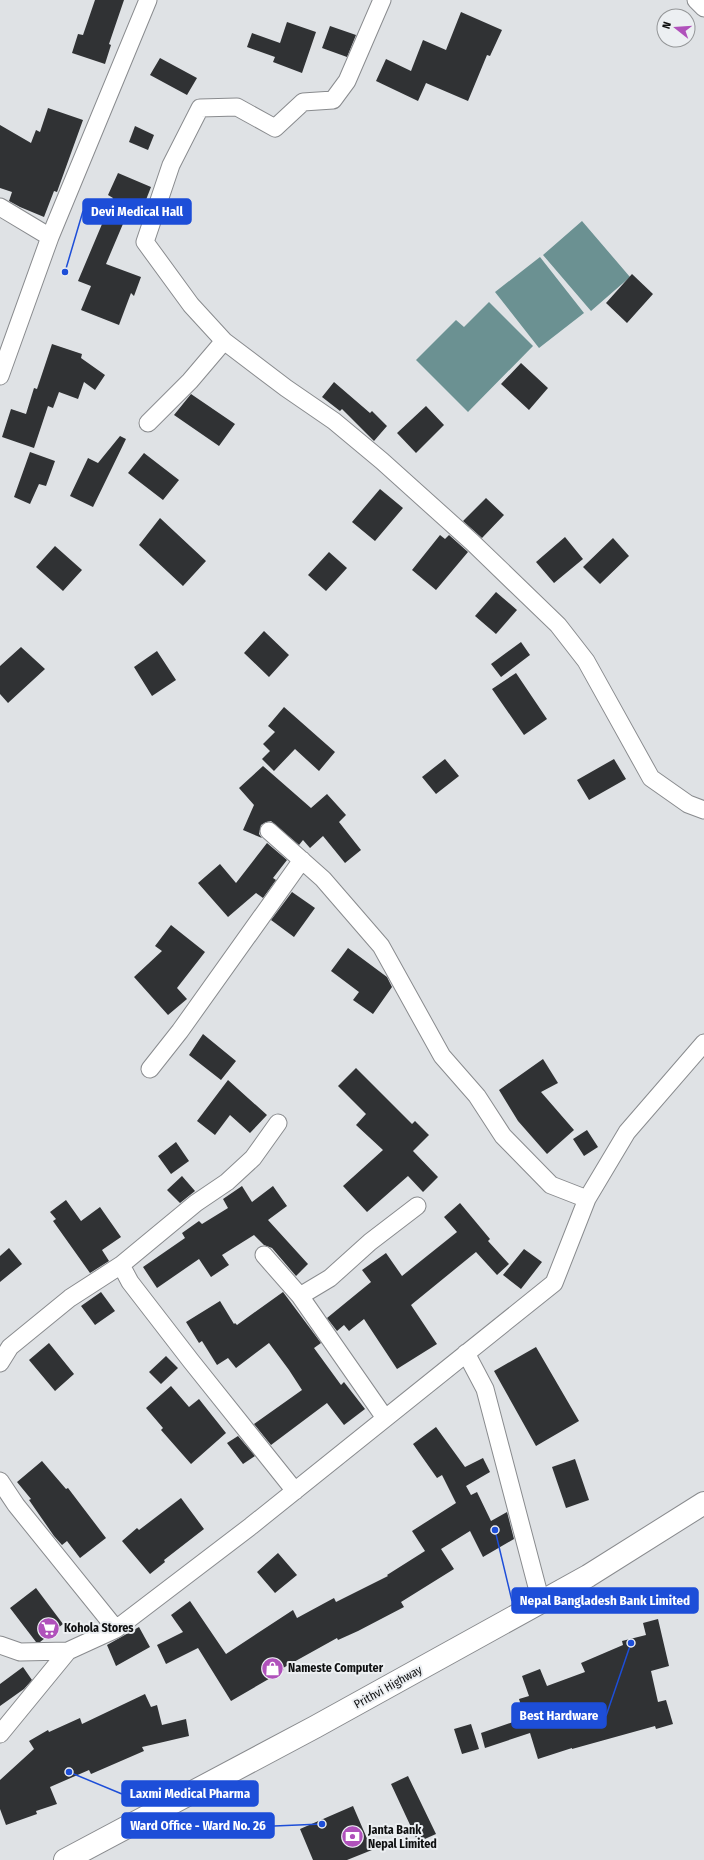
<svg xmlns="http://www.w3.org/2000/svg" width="704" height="1860" font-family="'Fira Sans Condensed',sans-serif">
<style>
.water{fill:#6b9192}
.building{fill:#303234}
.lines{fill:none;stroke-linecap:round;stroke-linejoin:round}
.street-casing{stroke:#898b8e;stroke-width:19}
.highway-casing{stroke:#898b8e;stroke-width:24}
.street{stroke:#fff;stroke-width:17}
.highway{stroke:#fff;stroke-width:22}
.labels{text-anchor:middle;stroke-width:4;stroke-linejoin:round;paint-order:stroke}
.poi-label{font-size:12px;font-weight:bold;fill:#0f1011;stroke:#eceff2;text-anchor:start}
.street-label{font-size:12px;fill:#0f1011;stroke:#eceff2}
.leader{fill:none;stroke:#1d4ed8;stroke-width:1.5}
.callout-dot{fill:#1d4ed8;stroke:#eceff2;stroke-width:1.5}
.callout{fill:#1d4ed8;stroke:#1d4ed8;stroke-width:1.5}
.callout-label{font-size:13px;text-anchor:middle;font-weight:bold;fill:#fff}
</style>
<rect width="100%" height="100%" fill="#dfe2e5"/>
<path class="water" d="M 582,221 L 630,277 L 591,311 L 543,255 Z
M 540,257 L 584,313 L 539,348 L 495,292 Z
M 489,302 L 533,346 L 468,412 L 416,360 L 456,320 L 464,327 Z"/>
<path class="building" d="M 95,0 L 124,0 L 109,44 L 111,45 L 105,64 L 72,53 L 78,34 L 83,35 Z
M 461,12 L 502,30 L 490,56 L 487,55 L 468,101 L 426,83 L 418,101 L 376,81 L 386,59 L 411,71 L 423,40 L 446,50 Z
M 287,22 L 316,32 L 302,73 L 273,62 L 275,57 L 247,47 L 252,33 L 280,43 Z
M 330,26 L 356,35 L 347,57 L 322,48 Z
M 160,58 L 197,78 L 187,95 L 150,75 Z
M 48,108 L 83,120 L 57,192 L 54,191 L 44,217 L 20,207 L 9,201 L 12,192 L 0,188 L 0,125 L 31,143 L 36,130 L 40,132 Z
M 135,126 L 154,135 L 148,150 L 129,142 Z
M 118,173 L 151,187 L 142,210 L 131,205 L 106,264 L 141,277 L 134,296 L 131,293 L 119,325 L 81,310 L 91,286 L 78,281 L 113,198 L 108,195 Z
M 632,274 L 653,294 L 627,323 L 606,303 Z
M 52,344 L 82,354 L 81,358 L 105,375 L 95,390 L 84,382 L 78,399 L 59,392 L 53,408 L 48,406 L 34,448 L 2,437 L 11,409 L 26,414 L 34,388 L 37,389 Z
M 521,363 L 548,388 L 529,410 L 501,384 Z
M 334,382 L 370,413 L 372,411 L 387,426 L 374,441 L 342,409 L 340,411 L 322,397 Z
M 191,394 L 235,424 L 219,446 L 174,415 Z
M 426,406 L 444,425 L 416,453 L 397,433 Z
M 120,436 L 126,439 L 93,507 L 70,496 L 88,458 L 98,463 Z
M 30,452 L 55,461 L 46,486 L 39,484 L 30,504 L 14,497 Z
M 144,453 L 179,480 L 163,500 L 128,473 Z
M 380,489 L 403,508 L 375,541 L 352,522 Z
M 486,498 L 504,515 L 482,538 L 463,521 Z
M 160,518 L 206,561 L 183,586 L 139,545 Z
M 440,535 L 445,539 L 449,535 L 468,552 L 436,590 L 412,570 Z
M 565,537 L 583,559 L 554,583 L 536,562 Z
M 613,538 L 629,556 L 600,584 L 583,567 Z
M 55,546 L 82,570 L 63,591 L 36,567 Z
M 329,552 L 347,568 L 326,591 L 308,575 Z
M 496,592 L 517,610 L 496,634 L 475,616 Z
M 264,631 L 289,655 L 269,677 L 244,653 Z
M 521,642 L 530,655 L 501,677 L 491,664 Z
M 21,647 L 45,669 L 8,703 L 0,694 L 0,666 Z
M 157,651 L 176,680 L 152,696 L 134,667 Z
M 516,673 L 547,719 L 524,735 L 492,689 Z
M 284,707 L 335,752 L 319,771 L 295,749 L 274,771 L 262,759 L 270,751 L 263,744 L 275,732 L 268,726 Z
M 445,759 L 459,776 L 436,794 L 422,777 Z
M 614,759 L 626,779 L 589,800 L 577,780 Z
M 263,766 L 311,808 L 327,794 L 346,815 L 339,822 L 361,850 L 345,863 L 323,836 L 310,848 L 303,840 L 299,845 L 271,821 L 266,822 L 261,825 L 259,834 L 262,838 L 243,830 L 254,805 L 239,788 Z
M 267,843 L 287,860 L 273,878 L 276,880 L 263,898 L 256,893 L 228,917 L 198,883 L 220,864 L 236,883 Z
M 292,892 L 315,908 L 294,937 L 271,920 Z
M 171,925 L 205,952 L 177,988 L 187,999 L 168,1015 L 134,977 L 162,951 L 155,946 Z
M 348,948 L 387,977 L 392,987 L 373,1014 L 353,1000 L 359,992 L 331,971 Z
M 203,1034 L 236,1061 L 221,1080 L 189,1055 Z
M 543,1059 L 558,1083 L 541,1092 L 574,1130 L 547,1154 L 518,1121 L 499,1090 Z
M 356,1068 L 412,1124 L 415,1121 L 429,1135 L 413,1151 L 438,1177 L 423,1192 L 408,1176 L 367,1212 L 343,1186 L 383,1150 L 356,1125 L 366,1114 L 338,1086 Z
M 228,1080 L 267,1115 L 250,1133 L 230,1115 L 215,1135 L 197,1121 Z
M 587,1130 L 598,1147 L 584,1156 L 573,1139 Z
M 176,1142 L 189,1161 L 171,1174 L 158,1156 Z
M 182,1176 L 195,1191 L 180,1203 L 167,1190 Z
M 242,1186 L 252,1202 L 273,1186 L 287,1206 L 268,1220 L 308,1264 L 296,1276 L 272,1248 L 264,1245 L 254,1235 L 222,1255 L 229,1265 L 211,1277 L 199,1259 L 157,1288 L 143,1267 L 185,1238 L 182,1233 L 199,1221 L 202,1224 L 228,1208 L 223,1199 Z
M 66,1200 L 81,1221 L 100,1207 L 121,1237 L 102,1250 L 109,1261 L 90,1273 L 53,1221 L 56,1219 L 50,1212 Z
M 460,1203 L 490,1239 L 488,1241 L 509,1264 L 497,1275 L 476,1252 L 411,1305 L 437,1344 L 397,1369 L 364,1319 L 349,1331 L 344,1325 L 337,1331 L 327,1318 L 371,1282 L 362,1270 L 386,1253 L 402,1276 L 457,1232 L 444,1217 Z
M 9,1248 L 22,1264 L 0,1282 L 0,1256 Z
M 524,1249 L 542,1262 L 521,1289 L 503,1275 Z
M 101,1292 L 115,1311 L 95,1325 L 81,1306 Z
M 283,1292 L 321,1343 L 314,1348 L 341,1385 L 344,1382 L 365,1409 L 344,1425 L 327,1403 L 271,1445 L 254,1424 L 302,1390 L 289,1370 L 269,1343 L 236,1368 L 228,1358 L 217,1365 L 202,1341 L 199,1343 L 186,1322 L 220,1301 L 234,1324 L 235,1323 L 237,1325 Z
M 49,1343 L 74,1374 L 55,1391 L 29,1360 Z
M 536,1347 L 579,1421 L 536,1446 L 494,1371 Z
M 166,1356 L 178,1368 L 161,1384 L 149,1372 Z
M 171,1386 L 189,1407 L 199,1399 L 226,1433 L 191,1464 L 161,1430 L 163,1428 L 146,1408 Z
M 436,1427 L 465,1467 L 483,1458 L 490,1472 L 466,1486 L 471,1495 L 477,1492 L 491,1521 L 507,1512 L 514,1539 L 483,1557 L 470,1531 L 441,1549 L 454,1569 L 401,1602 L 404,1607 L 358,1631 L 338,1640 L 337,1638 L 283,1668 L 284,1670 L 267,1680 L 231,1701 L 198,1648 L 166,1664 L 157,1645 L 183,1632 L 171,1615 L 190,1601 L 226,1654 L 293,1610 L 297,1618 L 334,1598 L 336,1602 L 388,1576 L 387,1575 L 425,1551 L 412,1531 L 456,1503 L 442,1475 L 437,1478 L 413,1444 Z
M 238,1436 L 255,1456 L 243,1464 L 227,1443 Z
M 575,1459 L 589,1500 L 566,1508 L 552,1467 Z
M 42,1461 L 66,1489 L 68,1488 L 106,1538 L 80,1558 L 67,1541 L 62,1545 L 54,1536 L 29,1500 L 31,1499 L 17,1482 Z
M 181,1498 L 204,1529 L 164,1560 L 165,1562 L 150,1574 L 122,1541 L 137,1528 L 139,1530 Z
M 278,1553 L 297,1575 L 275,1593 L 257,1572 Z
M 36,1588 L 63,1624 L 40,1642 L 36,1642 L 10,1608 Z
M 658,1619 L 669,1666 L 651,1671 L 658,1702 L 666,1700 L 673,1724 L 656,1729 L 655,1726 L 572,1749 L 572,1748 L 538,1759 L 530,1733 L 485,1748 L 481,1733 L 525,1718 L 519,1699 L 529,1696 L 522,1676 L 540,1669 L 547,1686 L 585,1672 L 581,1663 L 623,1645 L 622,1641 L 646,1635 L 643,1623 Z
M 139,1627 L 150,1647 L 116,1666 L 107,1645 Z
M 23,1667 L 32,1680 L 24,1689 L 0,1706 L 0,1684 Z
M 145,1694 L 151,1707 L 157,1705 L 162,1725 L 186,1719 L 189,1736 L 142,1747 L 144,1751 L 91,1774 L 89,1770 L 50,1787 L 57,1804 L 36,1811 L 37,1814 L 6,1825 L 0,1809 L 0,1780 L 34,1749 L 29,1741 L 48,1730 L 49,1732 L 80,1718 L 82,1724 Z
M 471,1724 L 479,1749 L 462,1754 L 454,1729 Z
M 408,1776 L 436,1834 L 418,1842 L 391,1784 Z
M 353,1806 L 372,1850 L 347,1860 L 313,1860 L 300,1829 Z"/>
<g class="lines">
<defs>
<path id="street" d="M 382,0 L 347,81 L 333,100 L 303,102 L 275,128 L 237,107 L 200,108 L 171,165 L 145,242 L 191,305 L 224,341 L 286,388 L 334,421 L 382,461 L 472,542 L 558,625 L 586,661 L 651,778 L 688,804 L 704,810
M 696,0 L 704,8
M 0,207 L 50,237
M 0,376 L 50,237 L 148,0
M 148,423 L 190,381 L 224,341
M 269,831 L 323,879 L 381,946 L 442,1056 L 477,1096 L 503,1136 L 551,1185 L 587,1199
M 150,1069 L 180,1031 L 302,860
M 264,1255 L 300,1296 L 385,1418
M 121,1265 L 196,1203 L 227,1182 L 253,1158 L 278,1123
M 300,1296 L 330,1278 L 370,1242 L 417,1206
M 466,1353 L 485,1389 L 541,1602
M 0,1363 L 10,1347 L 70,1298 L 121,1265 L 130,1282 L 191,1361 L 295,1491
M 0,1481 L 16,1505 L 116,1629
M 0,1645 L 20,1652 L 68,1651
M 0,1734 L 68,1651 L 116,1629 L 251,1526 L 554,1283 L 587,1199 L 627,1132 L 704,1043"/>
<path id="highway" d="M 65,1860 L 315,1727 L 588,1576 L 704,1503"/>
</defs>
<use href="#street" class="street-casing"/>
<use href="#highway" class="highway-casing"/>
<use href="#street" class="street"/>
<use href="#highway" class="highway"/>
</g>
<defs>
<symbol id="supermarket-disc" viewBox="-11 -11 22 22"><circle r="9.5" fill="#b051bb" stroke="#eceff2"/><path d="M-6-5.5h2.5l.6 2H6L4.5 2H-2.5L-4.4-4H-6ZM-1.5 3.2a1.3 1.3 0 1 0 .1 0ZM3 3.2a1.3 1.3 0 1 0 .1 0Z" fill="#fff"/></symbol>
<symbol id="shop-disc" viewBox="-11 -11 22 22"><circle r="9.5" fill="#b051bb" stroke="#eceff2"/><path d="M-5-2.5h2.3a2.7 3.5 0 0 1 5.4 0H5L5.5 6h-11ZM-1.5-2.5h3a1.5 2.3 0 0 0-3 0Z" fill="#fff"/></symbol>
<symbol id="bank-disc" viewBox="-11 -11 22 22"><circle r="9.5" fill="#b051bb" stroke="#eceff2"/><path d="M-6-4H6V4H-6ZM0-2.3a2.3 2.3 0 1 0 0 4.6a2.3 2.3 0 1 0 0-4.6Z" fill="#fff"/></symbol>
</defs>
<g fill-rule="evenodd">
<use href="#supermarket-disc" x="36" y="1616" width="25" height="25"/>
<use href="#shop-disc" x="260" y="1656" width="25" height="25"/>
<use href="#bank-disc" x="340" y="1824" width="25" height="25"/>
</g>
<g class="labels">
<g class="poi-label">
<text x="64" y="1632">Kohola Stores</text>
<text x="288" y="1672">Nameste Computer</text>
<text x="368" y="1834">Janta Bank<tspan x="368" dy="14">Nepal Limited</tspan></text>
</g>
<g class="street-label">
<text transform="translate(388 1687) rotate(-29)" y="4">Prithvi Highway</text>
</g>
</g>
<path class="leader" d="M65 272L83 211M495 1530L512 1601M631 1643L606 1716M69 1772L122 1794M322 1824L274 1826"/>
<g class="callout-dot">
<circle cx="65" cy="272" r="4"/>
<circle cx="495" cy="1530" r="4"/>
<circle cx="631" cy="1643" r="4"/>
<circle cx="69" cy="1772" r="4"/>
<circle cx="322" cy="1824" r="4"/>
</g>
<g class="callout">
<rect x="83" y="199" width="108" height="25" rx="4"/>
<rect x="512" y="1588" width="186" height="25" rx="4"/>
<rect x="512" y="1703" width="94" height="25" rx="4"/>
<rect x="122" y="1781" width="136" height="25" rx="4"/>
<rect x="122" y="1813" width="152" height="25" rx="4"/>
</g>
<g class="callout-label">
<text x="137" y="216">Devi Medical Hall</text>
<text x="605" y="1605">Nepal Bangladesh Bank Limited</text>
<text x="559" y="1720">Best Hardware</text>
<text x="190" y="1798">Laxmi Medical Pharma</text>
<text x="198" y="1830">Ward Office - Ward No. 26</text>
</g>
<g transform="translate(676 28) rotate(287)"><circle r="19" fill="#eceff2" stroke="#949698"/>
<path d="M0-3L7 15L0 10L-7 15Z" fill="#b051bb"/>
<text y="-6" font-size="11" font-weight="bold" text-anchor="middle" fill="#0f1011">N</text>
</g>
</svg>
